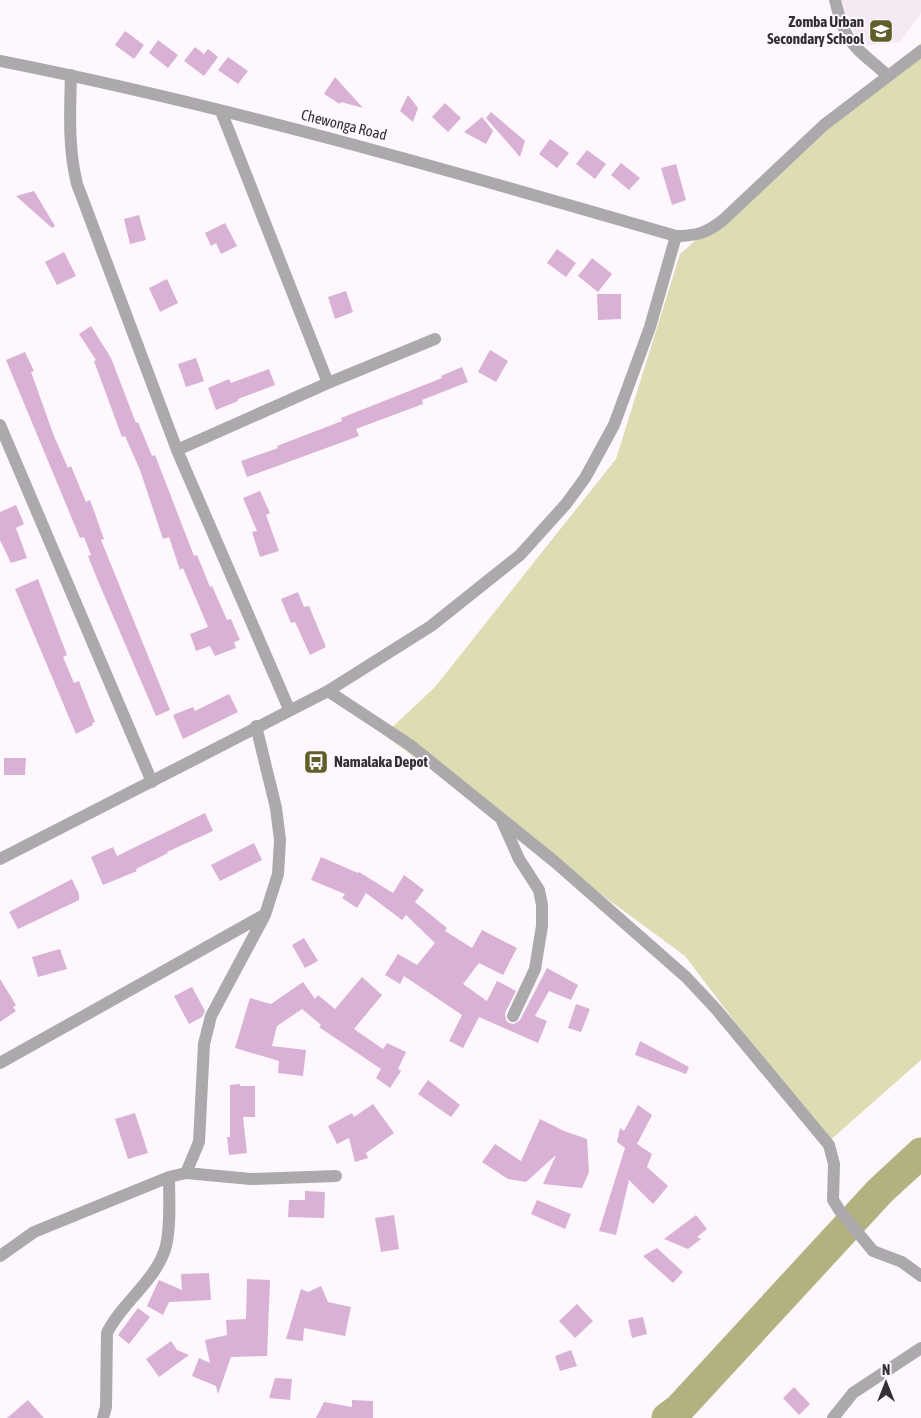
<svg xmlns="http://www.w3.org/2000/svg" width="921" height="1418" font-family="'Asap Condensed',sans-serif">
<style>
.built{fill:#f5e9f4}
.green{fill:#dedcb3}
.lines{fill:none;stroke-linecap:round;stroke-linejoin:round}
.river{stroke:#b4b181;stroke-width:31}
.building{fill:#d8b1d5}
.minor{stroke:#aba9ab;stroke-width:12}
.labels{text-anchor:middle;stroke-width:4;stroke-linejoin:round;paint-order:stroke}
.poi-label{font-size:15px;font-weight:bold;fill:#323032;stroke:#fef7fd;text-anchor:end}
.street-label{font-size:15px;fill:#323032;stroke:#fef7fd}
</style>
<rect width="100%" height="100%" fill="#fef7fd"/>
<path class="built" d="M 842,0 L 921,0 L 921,13 L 900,42 L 862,46 L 848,21 Z"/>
<path class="green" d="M 921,43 L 921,1060 L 827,1143 L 685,956 L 384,735 L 435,687 L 616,459 L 680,254 Z"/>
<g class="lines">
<path class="river" d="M 667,1418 L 679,1409 L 880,1191 L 921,1153"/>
</g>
<path class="building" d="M 125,31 L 144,45 L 134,59 L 115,45 Z
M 158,40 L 178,55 L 168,68 L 149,53 Z
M 195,47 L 204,54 L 208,49 L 218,57 L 204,76 L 184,61 Z
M 228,57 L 248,71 L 238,84 L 218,70 Z
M 335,77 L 363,108 L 341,102 L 340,104 L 324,94 Z
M 408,95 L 418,108 L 413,122 L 400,111 Z
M 445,103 L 461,118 L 448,132 L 432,117 Z
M 491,112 L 525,141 L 520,157 L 486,118 Z
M 482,117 L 493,131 L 486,144 L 464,132 Z
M 550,139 L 569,153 L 557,168 L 539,154 Z
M 587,150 L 606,164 L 595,179 L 576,164 Z
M 621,163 L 640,178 L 629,190 L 611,175 Z
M 676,164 L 686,200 L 672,205 L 661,168 Z
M 34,191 L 55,226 L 52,228 L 16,196 Z
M 139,215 L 146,240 L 130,244 L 124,219 Z
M 225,223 L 237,246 L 221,254 L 216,243 L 211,246 L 205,233 Z
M 557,249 L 576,263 L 566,277 L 547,263 Z
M 64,252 L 76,276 L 57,285 L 45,262 Z
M 592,258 L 612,274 L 598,292 L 578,276 Z
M 167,279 L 178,303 L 160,312 L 149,288 Z
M 346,291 L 353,312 L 335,319 L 328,297 Z
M 597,294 L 621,294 L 621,319 L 598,320 Z
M 91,326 L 111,358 L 136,423 L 138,422 L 152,456 L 155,455 L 194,556 L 197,555 L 210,587 L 212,586 L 227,620 L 231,619 L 240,640 L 234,642 L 236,648 L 215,656 L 210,646 L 196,651 L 190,634 L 208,627 L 183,568 L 180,570 L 169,537 L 163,539 L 140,470 L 125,436 L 122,437 L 94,361 L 96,360 L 79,334 Z
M 490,350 L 508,361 L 496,382 L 478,372 Z
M 25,352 L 34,371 L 31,372 L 54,436 L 68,468 L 71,466 L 86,502 L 90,500 L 104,539 L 101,540 L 170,710 L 156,716 L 98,581 L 88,556 L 91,555 L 84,537 L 80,538 L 6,360 Z
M 196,358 L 204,381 L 186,387 L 178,364 Z
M 462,367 L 468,382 L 422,400 L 423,404 L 356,429 L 359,436 L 247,477 L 241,461 L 278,448 L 277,446 L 342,421 L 341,418 L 442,378 L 441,376 Z
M 269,369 L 275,385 L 238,399 L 238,401 L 216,410 L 208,388 L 229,379 L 231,383 Z
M 260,491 L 270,513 L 266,515 L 279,551 L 260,557 L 252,532 L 257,531 L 243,498 Z
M 16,505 L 24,524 L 16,528 L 27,558 L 11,563 L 0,540 L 0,512 Z
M 38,579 L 67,655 L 63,657 L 74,683 L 79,681 L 95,722 L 92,723 L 93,725 L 76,734 L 15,589 Z
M 298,592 L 304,607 L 309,606 L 326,647 L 310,655 L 295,622 L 291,623 L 281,599 Z
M 229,694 L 238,712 L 183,739 L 173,715 L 193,707 L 195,711 Z
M 4,758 L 26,758 L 25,775 L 4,775 Z
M 205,813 L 213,831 L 167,852 L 168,853 L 136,869 L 137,871 L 103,885 L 91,857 L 113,847 L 117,856 Z
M 254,843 L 262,860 L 220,881 L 211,865 Z
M 321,857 L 358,873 L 359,872 L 393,893 L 404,875 L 424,890 L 415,902 L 447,928 L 445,931 L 472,948 L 482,930 L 517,948 L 503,975 L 479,963 L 463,984 L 487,1001 L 497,981 L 516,991 L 505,1013 L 506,1020 L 509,1023 L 514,1024 L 520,1020 L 547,968 L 578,985 L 571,1000 L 549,991 L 535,1016 L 547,1021 L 538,1043 L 479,1017 L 463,1048 L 449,1041 L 462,1015 L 404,976 L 400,984 L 385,975 L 398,954 L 417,965 L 435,943 L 406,915 L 402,920 L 366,893 L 357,908 L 342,898 L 345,894 L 311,880 Z
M 72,879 L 79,894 L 79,900 L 18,929 L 9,912 Z
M 304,938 L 318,961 L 305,968 L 292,945 Z
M 60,949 L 67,969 L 38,977 L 32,957 Z
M 362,977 L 382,995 L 354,1029 L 383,1049 L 387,1043 L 406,1052 L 398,1069 L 401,1071 L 390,1088 L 376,1078 L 381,1069 L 319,1027 L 321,1025 L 302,1009 L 277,1026 L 272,1046 L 306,1050 L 303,1076 L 278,1073 L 279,1061 L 235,1048 L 250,998 L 271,1004 L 303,982 L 315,999 L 318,995 L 335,1009 Z
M 0,979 L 16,1005 L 13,1007 L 16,1011 L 0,1022 Z
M 192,987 L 205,1011 L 202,1017 L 189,1024 L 174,996 Z
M 576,1004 L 590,1009 L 581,1032 L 568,1028 Z
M 640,1041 L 689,1067 L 686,1074 L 635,1055 Z
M 428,1080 L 460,1105 L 451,1117 L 418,1094 Z
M 240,1084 L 240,1086 L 255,1086 L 255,1117 L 243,1117 L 247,1153 L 229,1155 L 227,1137 L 230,1137 L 230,1085 Z
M 373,1104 L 394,1133 L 366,1153 L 368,1158 L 355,1162 L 349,1138 L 337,1144 L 328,1126 L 352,1113 L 354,1117 Z
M 638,1105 L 652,1115 L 637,1144 L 652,1154 L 647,1167 L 668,1186 L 653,1204 L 629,1180 L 616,1235 L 599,1231 L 625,1148 L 617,1142 L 620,1128 L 624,1131 Z
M 135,1113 L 148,1153 L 128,1159 L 115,1119 Z
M 540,1119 L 564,1131 L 587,1139 L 589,1172 L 582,1188 L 543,1184 L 556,1155 L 526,1182 L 508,1179 L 482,1162 L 495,1144 L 521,1161 Z
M 305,1191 L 325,1192 L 324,1218 L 288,1217 L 289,1200 L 305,1200 Z
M 537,1200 L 571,1214 L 565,1229 L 531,1214 Z
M 394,1215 L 399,1249 L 381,1252 L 375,1218 Z
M 696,1215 L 707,1229 L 697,1237 L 701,1239 L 688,1249 L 664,1239 Z
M 657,1248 L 683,1272 L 673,1283 L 643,1256 Z
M 209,1273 L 211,1300 L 169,1302 L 163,1315 L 147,1306 L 159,1280 L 182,1290 L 181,1274 Z
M 247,1279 L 270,1280 L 267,1356 L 231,1357 L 218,1394 L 216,1386 L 192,1376 L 199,1358 L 210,1363 L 205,1340 L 227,1335 L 226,1320 L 246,1319 Z
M 321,1286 L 328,1302 L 351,1307 L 345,1336 L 304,1328 L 303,1341 L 286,1339 L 301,1289 L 308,1292 Z
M 577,1304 L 593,1321 L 575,1338 L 559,1321 Z
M 138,1308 L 150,1317 L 129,1344 L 118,1335 Z
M 643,1317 L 647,1334 L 632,1338 L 628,1320 Z
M 171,1341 L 177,1350 L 189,1355 L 159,1377 L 146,1359 Z
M 571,1350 L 577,1366 L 560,1371 L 555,1356 Z
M 275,1378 L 292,1379 L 290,1400 L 269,1398 Z
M 794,1387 L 810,1404 L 799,1415 L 783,1398 Z
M 28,1400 L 44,1418 L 7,1418 Z
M 352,1400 L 373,1401 L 373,1418 L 316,1418 L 324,1402 L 352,1407 Z"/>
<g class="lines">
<path class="minor" d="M 835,0 C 846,47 855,46 888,76
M 0,61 C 228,106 452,171 676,236 C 696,236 707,233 723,220 L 824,125 L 921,51
M 71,75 C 70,112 68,148 77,184 L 177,450 L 289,709
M 221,111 L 328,383
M 0,425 L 152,782
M 177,450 L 328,383 L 435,339
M 328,691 L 410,745 L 555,862 L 686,977 L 716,1009 L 829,1145 L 834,1164 L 833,1200 L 840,1211 L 873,1251 L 902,1262 L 921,1276
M 502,821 L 519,859 L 539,890 L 542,905 L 542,926 L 535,969 L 513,1016
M 0,859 L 328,691 L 431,626 L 520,555 L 566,504 L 585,478 L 614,425 L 650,327 L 676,236
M 0,1063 L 264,915
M 186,1173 L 251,1179 L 336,1176
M 0,1256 L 34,1232 L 169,1177 L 186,1173 L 199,1142 L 204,1044 L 211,1016 L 265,915 L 278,874 L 280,840 L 276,808 L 256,726
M 103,1418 L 106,1407 L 107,1333 C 122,1302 157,1280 166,1246 C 171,1224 169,1200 169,1177
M 833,1418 L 853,1393 L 921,1348"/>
</g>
<defs>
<symbol id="school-square" viewBox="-11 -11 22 22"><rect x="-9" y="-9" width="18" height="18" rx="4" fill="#625e2a" stroke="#fef7fd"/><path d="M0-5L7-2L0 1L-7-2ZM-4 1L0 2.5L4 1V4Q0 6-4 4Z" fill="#fff"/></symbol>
<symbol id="bus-square" viewBox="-11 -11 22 22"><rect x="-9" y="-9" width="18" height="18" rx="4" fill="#625e2a" stroke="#fef7fd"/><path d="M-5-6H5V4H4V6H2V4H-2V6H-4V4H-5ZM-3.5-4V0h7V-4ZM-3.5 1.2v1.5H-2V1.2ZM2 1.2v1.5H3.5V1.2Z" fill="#fff"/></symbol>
</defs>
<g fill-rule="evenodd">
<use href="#school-square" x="867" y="17" width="28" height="28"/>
<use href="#bus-square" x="302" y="748" width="28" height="28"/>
</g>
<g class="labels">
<g class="poi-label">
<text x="864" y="27">Zomba Urban<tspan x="864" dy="17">Secondary School</tspan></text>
<text x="334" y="767" text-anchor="start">Namalaka Depot</text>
</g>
<g class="street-label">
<text transform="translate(344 125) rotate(14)" y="5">Chewonga Road</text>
</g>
</g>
<g transform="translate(886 1383)" stroke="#fef7fd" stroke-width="4" paint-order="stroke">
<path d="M0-4L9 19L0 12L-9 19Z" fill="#323032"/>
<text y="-8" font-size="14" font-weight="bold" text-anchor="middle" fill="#323032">N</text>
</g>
</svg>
